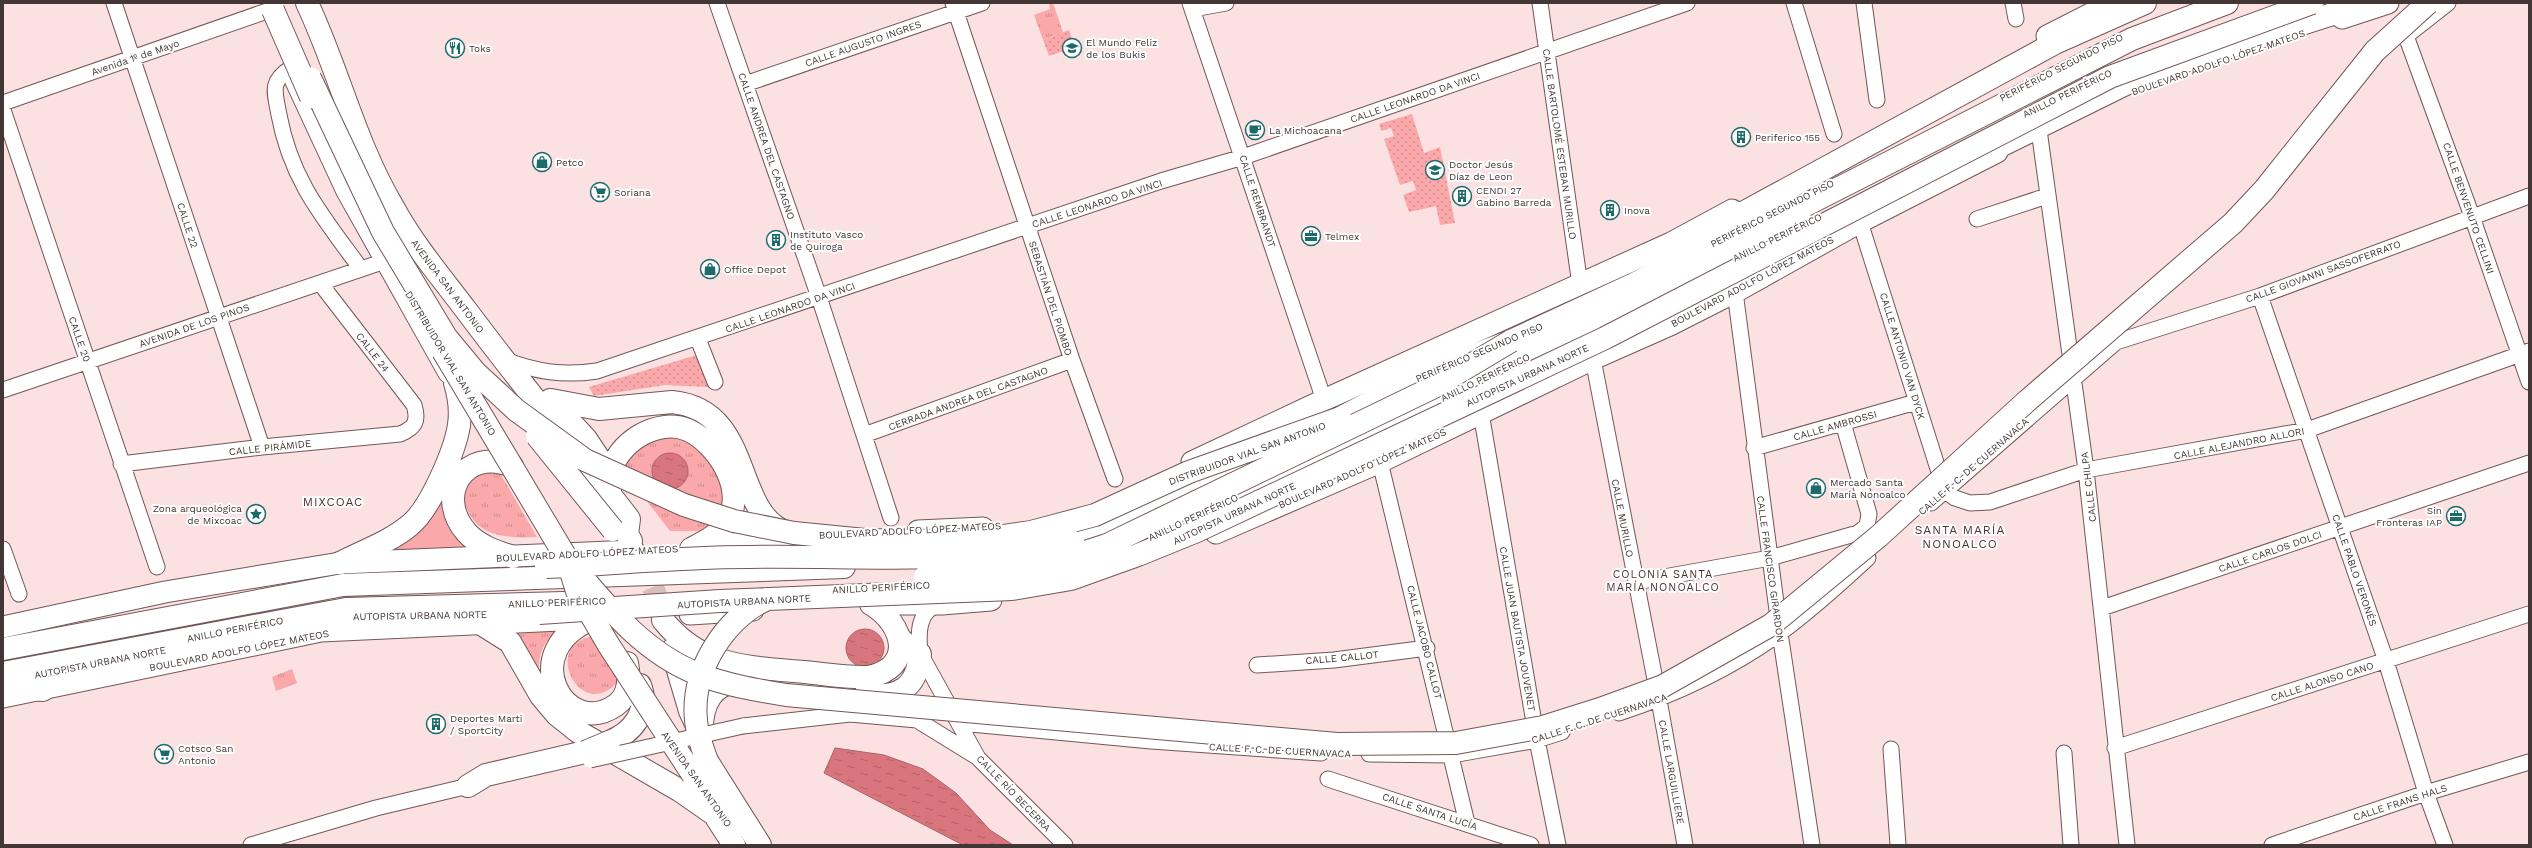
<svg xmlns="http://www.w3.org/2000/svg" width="2532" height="848" font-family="'Work Sans',sans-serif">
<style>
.grass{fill:url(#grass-tufts)}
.park{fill:url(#park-dots)}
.garden{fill:#fba8ab}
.water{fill:url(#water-ripples);stroke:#ac6267}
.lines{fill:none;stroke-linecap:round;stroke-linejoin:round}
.primary-tunnel{stroke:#d7bfc0;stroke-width:22;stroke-dasharray:22 11;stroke-linecap:butt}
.street-casing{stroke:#735757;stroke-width:17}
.secondary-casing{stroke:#735757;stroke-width:23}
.primary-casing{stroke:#735757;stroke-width:24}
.highway-casing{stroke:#735757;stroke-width:24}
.street{stroke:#fff;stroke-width:15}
.secondary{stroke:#fff;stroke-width:21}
.primary{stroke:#fff;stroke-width:22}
.highway{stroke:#fff;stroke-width:22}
.street-bridge-casing{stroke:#735757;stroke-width:17;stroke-linecap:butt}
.primary-bridge-casing{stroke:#735757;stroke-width:24;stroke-linecap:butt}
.highway-bridge-casing{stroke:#735757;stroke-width:24;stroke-linecap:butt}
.street-bridge{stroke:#fff;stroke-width:15}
.primary-bridge{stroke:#fff;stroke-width:22}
.highway-bridge{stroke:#fff;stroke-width:22}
.labels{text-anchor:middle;stroke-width:4;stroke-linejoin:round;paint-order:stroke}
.poi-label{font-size:10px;fill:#433636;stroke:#fff;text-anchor:start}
.street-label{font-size:10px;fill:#433636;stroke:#fff}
.neighbourhood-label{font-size:11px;letter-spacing:1px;fill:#4e3435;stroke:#fff}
.quarter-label{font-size:12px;letter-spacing:1px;fill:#4e3435;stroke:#fff}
</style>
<defs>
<pattern id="grass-tufts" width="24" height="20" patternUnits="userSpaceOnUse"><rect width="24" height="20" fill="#fba8ab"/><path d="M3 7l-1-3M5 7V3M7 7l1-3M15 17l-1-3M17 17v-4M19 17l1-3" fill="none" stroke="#cd8a8c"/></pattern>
<pattern id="park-dots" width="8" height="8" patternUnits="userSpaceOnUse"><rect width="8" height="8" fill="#fba8ab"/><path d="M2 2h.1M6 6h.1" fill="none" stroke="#cd8a8c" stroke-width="1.8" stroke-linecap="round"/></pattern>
<pattern id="water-ripples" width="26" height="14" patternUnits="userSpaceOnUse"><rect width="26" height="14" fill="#d9757c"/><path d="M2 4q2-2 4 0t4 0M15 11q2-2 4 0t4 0" fill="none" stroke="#b26166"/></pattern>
</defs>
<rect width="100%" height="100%" fill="#fce1e2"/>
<path class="grass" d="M 1049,3 L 1053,3 L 1063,32 L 1043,40 L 1034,15 L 1050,9 Z
M 681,432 L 723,474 L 723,515 L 700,531 L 670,531 L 619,465 L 627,449 Z
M 490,472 L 500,473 L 537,537 C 501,539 467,535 463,491 L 473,478 Z
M 558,629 C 544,644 539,649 539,671 L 517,634 Z
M 595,636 L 620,679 C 582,728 538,642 595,636 Z
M 292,669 L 297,683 L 276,691 L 272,677 Z"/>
<path class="park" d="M 1069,30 L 1075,47 L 1049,56 L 1043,40 Z
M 1412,114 L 1424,153 L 1440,147 L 1455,223 L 1440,225 L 1436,206 L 1409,212 L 1403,195 L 1416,190 L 1413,181 L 1400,185 L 1384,139 L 1394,136 L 1391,128 L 1381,131 L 1379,124 Z
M 697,355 L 709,387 L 665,385 L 594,396 L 589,387 Z"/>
<path class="garden" d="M 444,492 L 480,548 L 389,550 Z"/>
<path class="water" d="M652 471a18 18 0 1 1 36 0a18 18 0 1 1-36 0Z
M846 648a19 19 0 1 1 38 0a19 19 0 1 1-38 0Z
M 835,748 L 884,755 L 923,769 L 956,793 L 990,830 L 1013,845 L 963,845 L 824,773 Z"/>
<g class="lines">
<path class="primary-tunnel" d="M 639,557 L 655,592 L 662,617"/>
<defs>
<path id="street" d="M 114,3 L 262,447
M 717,3 L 819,297 L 891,518
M 953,3 L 1072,360 L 1115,479
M 1190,3 L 1324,400
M 1540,3 L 1580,285
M 1794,3 L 1834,134
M 1864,3 L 1877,100
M 2013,3 L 2016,19
M 1193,9 L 1226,3
M 2402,36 L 2406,36 L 2448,3
M 2406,36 L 2469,208 L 2529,382
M 291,68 C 269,82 275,92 279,115 C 291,180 323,217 361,269
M 745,84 L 982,3
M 3,103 L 267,11
M 3,110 L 157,567
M 2039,130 L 2086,470 L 2127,845
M 1977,219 L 2047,196
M 1860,222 L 1945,491 L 1955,498 L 1970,503 L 1990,502 L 2086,470 L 2307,430 L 2529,351
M 1735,292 L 1780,633 L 1812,845
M 2260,296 L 2386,661 L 2426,793 L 2445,845
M 698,339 L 715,382
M 1593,359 L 1659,700 L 1685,845
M 505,360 C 536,372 564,376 597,371 L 1161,181 L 1243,157 L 1687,3
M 3,390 L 394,258
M 1481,413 L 1537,740 L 1558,845
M 864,435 L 1072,360
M 1754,448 L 1916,402
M 1380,462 L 1467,823
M 121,464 L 262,447 L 400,434 C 415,428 419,421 414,405 L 320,283
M 1931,503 L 2116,342 L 2260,296 L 2529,196
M 3,549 L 19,594
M 1636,582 L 1770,558 L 1858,533 L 1867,526 L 1869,514 L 1843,423
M 2102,608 L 2529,463
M 898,631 L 922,657 L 978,758 L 1065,845
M 920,654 C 918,635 917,609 941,604
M 1257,665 L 1334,660 L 1427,648
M 1619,713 C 1676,694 1732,668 1780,633 C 1811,610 1840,584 1868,558
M 960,723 L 1151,741 L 1321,753
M 743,726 L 850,714 L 917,720 L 977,757
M 2115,748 L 2529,614
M 1891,749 L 1898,845
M 2064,753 L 2071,845
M 1369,754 L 1452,755 L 1537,740 L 1562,732
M 1328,779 L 1531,845
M 251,845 L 376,808 L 477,784
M 2272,845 L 2426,793 L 2529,762"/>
<path id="secondary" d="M 2342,18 L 2388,3
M 2047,36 L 2112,3
M 1192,462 L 1324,400 L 1671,243 L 1732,210
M 918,531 L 983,528
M 1216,533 L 1380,462 L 1593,359 L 1670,325 L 1735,292 L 1860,222 L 1997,152
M 691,549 L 797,536
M 886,604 L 942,604 L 991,600
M 690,614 L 753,610
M 3,627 L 165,592 L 340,563 L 634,551
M 3,697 L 321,631 L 561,620"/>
<path id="primary" d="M 307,3 C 339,71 355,143 393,207 C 413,244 441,277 466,310 C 519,381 575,449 629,519 L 627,534 L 631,541
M 296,80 L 347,190 L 449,372
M 550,400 L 586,439 L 610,475
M 551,400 L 599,409 L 672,402 C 755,410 731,514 788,533
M 512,466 C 464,446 434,496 467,533 C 479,546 497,552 513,557
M 610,490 C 610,485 609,480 610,475 C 616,443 657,417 688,430 C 718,444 747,490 727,522 C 719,535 704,542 691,549
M 340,563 C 363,551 390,542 410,525 C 430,509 455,451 459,425 C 461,410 459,396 455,383
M 595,618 C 513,649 565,741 616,705 C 629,696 630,678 627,663
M 663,620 C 701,668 749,667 804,672 C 825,674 847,678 868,677 C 915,668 905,624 871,604
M 483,625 L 510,642 L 541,696 L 557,715 L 577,731 L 679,790 L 715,815
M 672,650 L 690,711 L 696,724
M 865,695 C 898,698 917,689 920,654
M 702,732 C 701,706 712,681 741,682
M 609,742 C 632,733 650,712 640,685
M 468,786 L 486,775 L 585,752
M 714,814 L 734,845"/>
<path id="highway" d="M 1978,157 L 2148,73 L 2345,10 L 2360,3
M 1717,227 L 2055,43 L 2145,3
M 1733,242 L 2132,39 L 2227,3
M 1340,418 L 1427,373 L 1511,341 L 1632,285 L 1744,227
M 1050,541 L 1129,514 L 1271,452
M 1108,553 L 1146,540 L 1803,224
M 3,649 L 343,585 L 844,567
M 3,673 L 346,609 L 564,603
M 3,686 L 43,690
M 707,761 L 760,845
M 693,775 L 733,829"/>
</defs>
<use href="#street" class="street-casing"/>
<use href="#secondary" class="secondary-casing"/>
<use href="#primary" class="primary-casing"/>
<use href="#highway" class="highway-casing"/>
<use href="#street" class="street"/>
<use href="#secondary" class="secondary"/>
<use href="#primary" class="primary"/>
<use href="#highway" class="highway"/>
<defs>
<path id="street-bridge" d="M 590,760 L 743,726"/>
<path id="primary-bridge" d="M 585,752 L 609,742"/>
<path id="highway-bridge" d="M 273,10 L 311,97
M 310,78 L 383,232 L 446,337 L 475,372 L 516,410 L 585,460 L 684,505 L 734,521 L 794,533 L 865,540 L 950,541 L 990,538 L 1031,532 L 1095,515 L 1189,472 L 1340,418
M 443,351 L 567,559 L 577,591 L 608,644 L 693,775
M 537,436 L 613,530
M 567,559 C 605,604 642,652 698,674 C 726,685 756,690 786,695 L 1337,744 L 1456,743 L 1543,727 L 1600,709 L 1663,686 L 1771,625 L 1879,536 L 2027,401 L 2233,223 L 2264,190 L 2375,51 L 2428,3
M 546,567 C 613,564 680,557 748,557 C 856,555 967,566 1073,542
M 925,577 L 1032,569 L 1107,545 L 1434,387 L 1511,341
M 539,613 L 720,601 L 1012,589 L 1071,579 L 1138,555 L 1197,531 L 1605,338 L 2110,77 L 2312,3
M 707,761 C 702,747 697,734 696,720 C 691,671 724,619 767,599"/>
</defs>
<use href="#street-bridge" class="street-bridge-casing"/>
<use href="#primary-bridge" class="primary-bridge-casing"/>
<use href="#highway-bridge" class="highway-bridge-casing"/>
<use href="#street-bridge" class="street-bridge"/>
<use href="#primary-bridge" class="primary-bridge"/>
<use href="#highway-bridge" class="highway-bridge"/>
</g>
<defs>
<symbol id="restaurant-ring" viewBox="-11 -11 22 22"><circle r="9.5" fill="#fff" stroke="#1d6a6b" stroke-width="1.5"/><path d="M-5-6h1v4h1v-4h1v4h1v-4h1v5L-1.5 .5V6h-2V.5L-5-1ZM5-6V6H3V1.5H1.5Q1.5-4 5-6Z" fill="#1d6a6b"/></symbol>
<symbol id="school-ring" viewBox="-11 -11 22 22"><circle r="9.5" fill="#fff" stroke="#1d6a6b" stroke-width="1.5"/><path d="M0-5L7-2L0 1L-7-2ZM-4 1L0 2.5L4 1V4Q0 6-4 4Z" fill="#1d6a6b"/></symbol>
<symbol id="cafe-ring" viewBox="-11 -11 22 22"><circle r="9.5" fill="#fff" stroke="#1d6a6b" stroke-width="1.5"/><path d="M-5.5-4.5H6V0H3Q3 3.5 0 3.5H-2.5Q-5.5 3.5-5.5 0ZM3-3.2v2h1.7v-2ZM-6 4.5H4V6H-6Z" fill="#1d6a6b"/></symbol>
<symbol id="building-ring" viewBox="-11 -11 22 22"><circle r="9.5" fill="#fff" stroke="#1d6a6b" stroke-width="1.5"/><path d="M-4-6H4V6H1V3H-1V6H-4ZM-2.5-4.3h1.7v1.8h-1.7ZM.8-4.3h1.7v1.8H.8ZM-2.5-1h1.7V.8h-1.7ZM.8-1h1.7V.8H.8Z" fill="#1d6a6b"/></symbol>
<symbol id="shop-ring" viewBox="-11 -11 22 22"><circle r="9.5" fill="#fff" stroke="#1d6a6b" stroke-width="1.5"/><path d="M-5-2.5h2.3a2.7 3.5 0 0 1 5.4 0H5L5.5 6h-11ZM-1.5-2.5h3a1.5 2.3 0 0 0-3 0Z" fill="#1d6a6b"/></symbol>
<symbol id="supermarket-ring" viewBox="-11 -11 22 22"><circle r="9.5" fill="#fff" stroke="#1d6a6b" stroke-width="1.5"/><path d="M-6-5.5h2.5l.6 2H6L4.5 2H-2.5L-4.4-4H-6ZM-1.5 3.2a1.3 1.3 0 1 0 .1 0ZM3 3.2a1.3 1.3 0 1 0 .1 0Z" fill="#1d6a6b"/></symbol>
<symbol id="office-ring" viewBox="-11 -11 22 22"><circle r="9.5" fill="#fff" stroke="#1d6a6b" stroke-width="1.5"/><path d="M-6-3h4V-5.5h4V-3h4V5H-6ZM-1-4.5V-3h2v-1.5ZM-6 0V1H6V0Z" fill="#1d6a6b"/></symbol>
<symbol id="sight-ring" viewBox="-11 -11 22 22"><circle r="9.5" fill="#fff" stroke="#1d6a6b" stroke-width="1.5"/><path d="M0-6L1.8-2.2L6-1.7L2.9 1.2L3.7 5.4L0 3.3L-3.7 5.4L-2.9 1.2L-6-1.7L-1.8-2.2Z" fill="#1d6a6b"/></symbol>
</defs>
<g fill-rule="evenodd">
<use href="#restaurant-ring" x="444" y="37" width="22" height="22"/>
<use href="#school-ring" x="1061" y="37" width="22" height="22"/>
<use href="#cafe-ring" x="1244" y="119" width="22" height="22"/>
<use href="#building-ring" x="1730" y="126" width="22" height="22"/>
<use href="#shop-ring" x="531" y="151" width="22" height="22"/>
<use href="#school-ring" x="1424" y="159" width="22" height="22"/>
<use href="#supermarket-ring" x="589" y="181" width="22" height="22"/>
<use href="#building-ring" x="1451" y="185" width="22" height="22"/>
<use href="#building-ring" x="1599" y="199" width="22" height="22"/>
<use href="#office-ring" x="1300" y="225" width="22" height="22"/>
<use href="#building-ring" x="765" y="229" width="22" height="22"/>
<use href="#shop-ring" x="699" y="258" width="22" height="22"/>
<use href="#shop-ring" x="1805" y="477" width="22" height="22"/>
<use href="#sight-ring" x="245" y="503" width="22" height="22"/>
<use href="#office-ring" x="2445" y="505" width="22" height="22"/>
<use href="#building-ring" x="425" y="713" width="22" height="22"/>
<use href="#supermarket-ring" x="153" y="743" width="22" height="22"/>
</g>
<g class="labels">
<g class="poi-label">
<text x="1086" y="46">El Mundo Feliz<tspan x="1086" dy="12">de los Bukis</tspan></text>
<text x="469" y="52">Toks</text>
<text x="1269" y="134">La Michoacana</text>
<text x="1755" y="141">Periferico 155</text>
<text x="556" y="166">Petco</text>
<text x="1449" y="168">Doctor Jesús<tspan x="1449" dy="12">Díaz de Leon</tspan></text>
<text x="1476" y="194">CENDI 27<tspan x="1476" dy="12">Gabino Barreda</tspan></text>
<text x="614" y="196">Soriana</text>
<text x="1624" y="214">Inova</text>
<text x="790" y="238">Instituto Vasco<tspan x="790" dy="12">de Quiroga</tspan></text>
<text x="1325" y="240">Telmex</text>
<text x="724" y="273">Office Depot</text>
<text x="1830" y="486">Mercado Santa<tspan x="1830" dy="12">María Nonoalco</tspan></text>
<text x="242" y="512" text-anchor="end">Zona arqueológica<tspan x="242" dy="12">de Mixcoac</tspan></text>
<text x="2442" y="514" text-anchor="end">Sin<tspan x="2442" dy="12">Fronteras IAP</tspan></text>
<text x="450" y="722">Deportes Marti<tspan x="450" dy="12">/ SportCity</tspan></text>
<text x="178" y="752">Cotsco San<tspan x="178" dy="12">Antonio</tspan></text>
</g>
<g class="street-label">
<text transform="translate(863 43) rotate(-19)" y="4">CALLE AUGUSTO INGRES</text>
<text transform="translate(135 57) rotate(-19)" y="4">Avenida 1º de Mayo</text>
<text transform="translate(2218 62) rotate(-19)" y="4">BOULEVARD ADOLFO LÓPEZ MATEOS</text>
<text transform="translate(2061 67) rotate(-27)" y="4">PERIFÉRICO SEGUNDO PISO</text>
<text transform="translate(2067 93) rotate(-26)" y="4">ANILLO PERIFÉRICO</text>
<text transform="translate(1415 97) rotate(-19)" y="4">CALLE LEONARDO DA VINCI</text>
<text transform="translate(1560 144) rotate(82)" y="4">CALLE BARTOLOMÉ ESTEBAN MURILLO</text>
<text transform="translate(767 146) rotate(71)" y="4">CALLE ANDREA DEL CASTAGNO</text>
<text transform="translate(1258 201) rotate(72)" y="4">CALLE REMBRANDT</text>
<text transform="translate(1097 203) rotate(-18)" y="4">CALLE LEONARDO DA VINCI</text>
<text transform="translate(2469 208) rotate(71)" y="4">CALLE BENVENUTO CELLINI</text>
<text transform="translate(1772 213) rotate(-27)" y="4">PERIFÉRICO SEGUNDO PISO</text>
<text transform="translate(188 225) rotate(72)" y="4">CALLE 22</text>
<text transform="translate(1777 237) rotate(-26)" y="4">ANILLO PERIFÉRICO</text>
<text transform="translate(2323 271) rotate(-20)" y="4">CALLE GIOVANNI SASSOFERRATO</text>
<text transform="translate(1752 281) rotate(-28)" y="4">BOULEVARD ADOLFO LÓPEZ MATEOS</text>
<text transform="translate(448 286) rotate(53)" y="4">AVENIDA SAN ANTONIO</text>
<text transform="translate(1051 298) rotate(72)" y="4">SEBASTIÁN DEL PIOMBO</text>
<text transform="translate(790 307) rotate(-19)" y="4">CALLE LEONARDO DA VINCI</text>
<text transform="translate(194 325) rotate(-19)" y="4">AVENIDA DE LOS PINOS</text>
<text transform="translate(80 339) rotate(71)" y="4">CALLE 20</text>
<text transform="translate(373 352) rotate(52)" y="4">CALLE 24</text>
<text transform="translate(1479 352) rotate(-23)" y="4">PERIFÉRICO SEGUNDO PISO</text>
<text transform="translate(1903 356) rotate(73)" y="4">CALLE ANTONIO VAN DYCK</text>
<text transform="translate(451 363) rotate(59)" y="4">DISTRIBUIDOR VIAL SAN ANTONIO</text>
<text transform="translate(1527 375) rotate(-25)" y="4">AUTOPISTA URBANA NORTE</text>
<text transform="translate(1485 377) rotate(-26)" y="4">ANILLO PERIFÉRICO</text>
<text transform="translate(968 398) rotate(-20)" y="4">CERRADA ANDREA DEL CASTAGNO</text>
<text transform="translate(1835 425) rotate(-16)" y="4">CALLE AMBROSSI</text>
<text transform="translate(2239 443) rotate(-11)" y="4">CALLE ALEJANDRO ALLORI</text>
<text transform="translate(270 447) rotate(-6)" y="4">CALLE PIRÁMIDE</text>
<text transform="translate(1247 453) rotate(-20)" y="4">DISTRIBUIDOR VIAL SAN ANTONIO</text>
<text transform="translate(1973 466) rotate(-41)" y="4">CALLE F. C. DE CUERNAVACA</text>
<text transform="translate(1362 468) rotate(-24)" y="4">BOULEVARD ADOLFO LÓPEZ MATEOS</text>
<text transform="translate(2088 487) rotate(-97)" y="4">CALLE CHILPA</text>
<text transform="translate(1234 513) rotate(-25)" y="4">AUTOPISTA URBANA NORTE</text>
<text transform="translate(1193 517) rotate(-25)" y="4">ANILLO PERIFÉRICO</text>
<text transform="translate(1623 518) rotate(79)" y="4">CALLE MURILLO</text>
<text transform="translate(910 530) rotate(-3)" y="4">BOULEVARD ADOLFO LÓPEZ MATEOS</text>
<text transform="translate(2270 551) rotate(-19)" y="4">CALLE CARLOS DOLCI</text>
<text transform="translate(587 553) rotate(-3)" y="4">BOULEVARD ADOLFO LÓPEZ MATEOS</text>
<text transform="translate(1771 569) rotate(82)" y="4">CALLE FRANCISCO GIRARDON</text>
<text transform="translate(2355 570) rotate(71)" y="4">CALLE PABLO VERONÉS</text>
<text transform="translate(881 587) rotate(-3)" y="4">ANILLO PERIFÉRICO</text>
<text transform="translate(744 601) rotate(-3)" y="4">AUTOPISTA URBANA NORTE</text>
<text transform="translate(557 602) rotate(-2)" y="4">ANILLO PERIFÉRICO</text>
<text transform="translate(420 615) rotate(-1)" y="4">AUTOPISTA URBANA NORTE</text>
<text transform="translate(235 629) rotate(-11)" y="4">ANILLO PERIFÉRICO</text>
<text transform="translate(1518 629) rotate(80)" y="4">CALLE JUAN BAUTISTA JOUVENET</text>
<text transform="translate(1425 642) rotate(76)" y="4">CALLE JACOBO CALLOT</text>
<text transform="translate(239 650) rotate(-11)" y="4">BOULEVARD ADOLFO LÓPEZ MATEOS</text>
<text transform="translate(1342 657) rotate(-5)" y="4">CALLE CALLOT</text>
<text transform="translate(100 662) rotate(-11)" y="4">AUTOPISTA URBANA NORTE</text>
<text transform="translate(2322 681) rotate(-18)" y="4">CALLE ALONSO CANO</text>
<text transform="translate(1599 718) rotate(-18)" y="4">CALLE F. C. DE CUERNAVACA</text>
<text transform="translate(1280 750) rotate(3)" y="4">CALLE F. C. DE CUERNAVACA</text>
<text transform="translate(1672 772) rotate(80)" y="4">CALLE LARGUILLIERE</text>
<text transform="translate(697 779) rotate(55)" y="4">AVENIDA SAN ANTONIO</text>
<text transform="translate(1014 793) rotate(46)" y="4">CALLE RÍO BECERRA</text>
<text transform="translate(2400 802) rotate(-18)" y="4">CALLE FRANS HALS</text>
<text transform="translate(1430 811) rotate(18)" y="4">CALLE SANTA LUCÍA</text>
</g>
<g class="neighbourhood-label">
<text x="1663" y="578">COLONIA SANTA<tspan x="1663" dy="13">MARÍA NONOALCO</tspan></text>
</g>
<g class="quarter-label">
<text x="333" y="506">MIXCOAC</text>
<text x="1960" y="534">SANTA MARÍA<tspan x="1960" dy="14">NONOALCO</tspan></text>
</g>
</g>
<rect width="2532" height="848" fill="none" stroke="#433636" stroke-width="8"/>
</svg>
